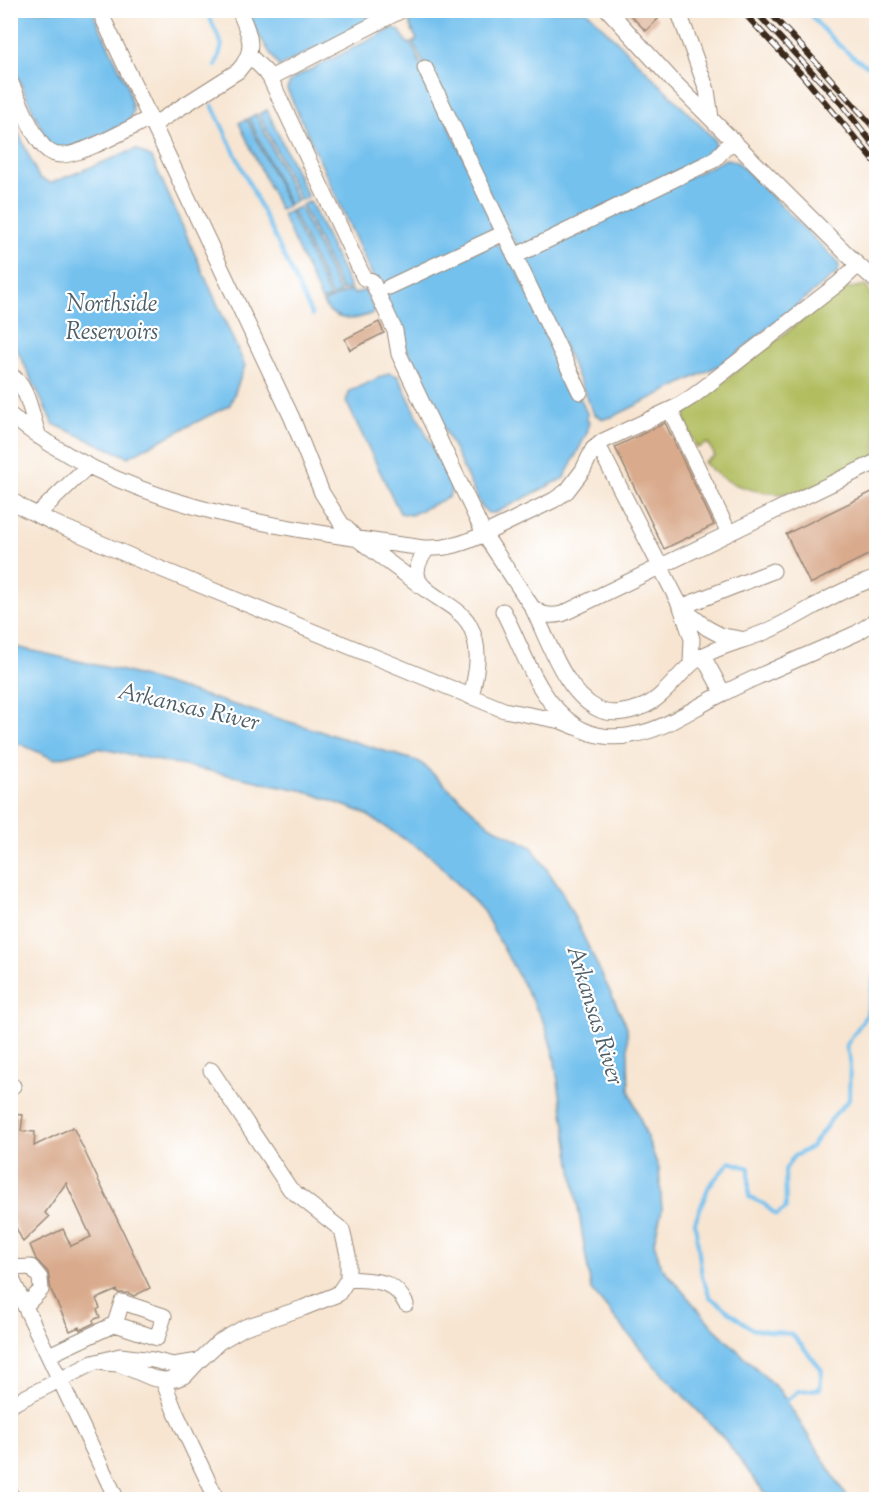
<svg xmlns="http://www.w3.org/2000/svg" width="887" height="1510" font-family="'Sorts Mill Goudy',serif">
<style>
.green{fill:#b1bd5f;stroke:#76743e;stroke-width:1.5}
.water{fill:#74c1ee;stroke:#587686;stroke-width:1.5}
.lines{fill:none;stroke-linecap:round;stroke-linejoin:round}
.stream{stroke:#74c1ee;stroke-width:4}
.building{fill:#d9aa8c}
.minor-casing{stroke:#998878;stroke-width:17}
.minor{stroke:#fff;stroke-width:15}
.rail-casing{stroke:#3b2a1e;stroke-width:6}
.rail{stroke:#fff;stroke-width:4;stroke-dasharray:11;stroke-linecap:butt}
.labels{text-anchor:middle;stroke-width:4.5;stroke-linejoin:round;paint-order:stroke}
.water-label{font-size:24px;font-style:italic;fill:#4f5f67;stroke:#fff}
</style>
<rect width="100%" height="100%" fill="#fff"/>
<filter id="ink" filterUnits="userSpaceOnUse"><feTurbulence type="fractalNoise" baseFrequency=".0167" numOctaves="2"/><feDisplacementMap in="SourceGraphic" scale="12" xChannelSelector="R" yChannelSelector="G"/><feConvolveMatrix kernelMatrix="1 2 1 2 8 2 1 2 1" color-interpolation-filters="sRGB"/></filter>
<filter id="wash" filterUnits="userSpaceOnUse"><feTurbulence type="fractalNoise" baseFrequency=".008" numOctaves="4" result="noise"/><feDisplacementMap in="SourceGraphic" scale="24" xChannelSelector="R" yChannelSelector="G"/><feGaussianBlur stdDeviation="1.35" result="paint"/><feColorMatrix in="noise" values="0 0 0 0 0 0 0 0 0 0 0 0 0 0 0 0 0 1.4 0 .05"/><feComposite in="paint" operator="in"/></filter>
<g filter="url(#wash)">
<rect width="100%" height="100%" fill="#f7e5d1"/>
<path class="green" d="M 866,285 L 876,306 L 876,457 C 859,465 842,473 825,481 C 817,485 808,490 799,492 C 767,498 725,487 704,462 L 715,456 L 708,443 L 697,448 C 691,435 679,421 689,408 L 841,290 Z"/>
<path class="water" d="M 426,10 L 587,11 L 715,140 L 714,152 L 523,248 L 515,244 L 413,42 L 417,40 L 410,25 L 410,19 Z
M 11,11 L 92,11 L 127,84 L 133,111 L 129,122 L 69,149 L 58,151 L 48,143 L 11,63 Z
M 247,11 L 390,11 L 279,67 L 255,29 Z
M 393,28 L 400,31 L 408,44 L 411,43 L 494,223 L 490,236 L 379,290 L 287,89 L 290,82 L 296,77 Z
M 267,110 L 308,197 L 300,200 L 259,114 Z
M 256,114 L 297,201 L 289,205 L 249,118 Z
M 11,116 L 39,178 L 51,183 L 136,149 L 152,158 L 245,366 L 230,405 L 128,457 L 53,424 L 11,337 Z
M 247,119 L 288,206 L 280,210 L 239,123 Z
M 726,159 L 737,162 L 834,258 L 839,265 L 838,272 L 726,362 L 612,417 L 603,419 L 594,414 L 585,393 L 525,263 L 527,255 Z
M 310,201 L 350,288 L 342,291 L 302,205 Z
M 300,207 L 340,293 L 332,297 L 292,210 Z
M 290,211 L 330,298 L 322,301 L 282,215 Z
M 494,243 L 506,249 L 579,395 L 588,416 L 586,417 L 589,423 L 587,433 L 564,478 L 495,513 L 488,513 L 481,506 L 380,293 Z
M 351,290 L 354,294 L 365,290 L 375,312 C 356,321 336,324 323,303 Z
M 389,373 L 398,376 L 452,487 L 449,497 L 411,515 L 400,513 L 346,401 L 350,391 Z
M 11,646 L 127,672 L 420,762 L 489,825 L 532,847 L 562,892 L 627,1027 L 629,1089 L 659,1169 L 662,1210 L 654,1242 L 661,1266 L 714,1328 L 780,1391 L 848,1499 L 769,1499 L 722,1436 L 654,1365 L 591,1289 L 554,1056 L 545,1025 L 483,911 L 431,856 L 364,813 L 305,791 L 98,748 L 54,759 L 11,740 Z"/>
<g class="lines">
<path class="stream" d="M 206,10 L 222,45 L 216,66
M 806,10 C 823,30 852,62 876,69
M 212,105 L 312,315
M 784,1403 L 798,1391 L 820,1389 L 822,1370 L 792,1334 L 752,1329 L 710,1297 L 702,1277 L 695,1222 L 709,1186 L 730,1162 L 749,1168 L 749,1197 L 764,1204 L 776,1215 L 786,1208 L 785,1170 L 793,1157 L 811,1147 L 836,1113 L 849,1100 L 850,1060 L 846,1046 L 867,1014 L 873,981 L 876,972"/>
</g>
<g id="blocks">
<path class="building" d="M 625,10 L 650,10 L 658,19 L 646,31 Z
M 379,322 L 384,333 L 350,350 L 345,339 Z
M 665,423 L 714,525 L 664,549 L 615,447 Z
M 876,490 L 876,551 L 810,584 L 786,534 Z
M 10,1114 L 23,1115 L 21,1131 L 35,1132 L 34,1146 L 73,1127 L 150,1288 L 134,1296 L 128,1293 L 118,1293 L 117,1290 L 96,1299 L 100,1308 L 97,1310 L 100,1317 L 93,1320 L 94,1323 L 80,1330 L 79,1327 L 70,1331 L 51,1290 L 48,1272 L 36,1259 L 30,1245 L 63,1229 L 71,1246 L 91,1237 L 66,1183 L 45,1213 L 49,1217 L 23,1242 L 10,1215 Z"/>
</g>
</g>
<g filter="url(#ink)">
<use href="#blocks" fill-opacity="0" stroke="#998878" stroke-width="1.5"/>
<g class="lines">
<defs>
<path id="minor" d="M 99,10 L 292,418 L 322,493 L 341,523 L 356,538 L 426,590
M 608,10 L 673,81 L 856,263 L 876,281
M 678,10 L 707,90 L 711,118
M 425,68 L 515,256
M 270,78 L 402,10
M 10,81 C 19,99 31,133 44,147 C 48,151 54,155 60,155 C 81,156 129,128 150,118
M 153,125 L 238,71 C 258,49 249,34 239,10
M 858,265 L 839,283 L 692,397 L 676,407 L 603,441 L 593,449 L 583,470 L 567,491 L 554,500 L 484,534 L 532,607 C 542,615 549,617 562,614 L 876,462
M 389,287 L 504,233
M 10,375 C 28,383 32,419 39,437
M 580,392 L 515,256 L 714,160 L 733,140
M 670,410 L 729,533
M 10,415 C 125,510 281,528 423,548 C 447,549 463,544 484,534 L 399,354 L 395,331 L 372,281 L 364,278 L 270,78 L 266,72 L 249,55
M 598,445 L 681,607 L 707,628 L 722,636 L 740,639
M 10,499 L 23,508 L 52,522 L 144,562 L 504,710 L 561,721 L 576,727
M 37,515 L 88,466
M 428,548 C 393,592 451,594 469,624 C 482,648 477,671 471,697
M 532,607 C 548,639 564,692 598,709 C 610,716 629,712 642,707 C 667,697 679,670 701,657 C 721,645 744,641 765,632 C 796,619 824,598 855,586 C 862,583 869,581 876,578
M 503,611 C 524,651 537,700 576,726 C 594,738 617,739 637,734 C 668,728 696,706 724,693 C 767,671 813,653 857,633 L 872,623 L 876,618
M 703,656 L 723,693
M 691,663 L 692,639 L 681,607 L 773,571
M 10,1087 L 13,1086
M 10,1268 L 31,1267 L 40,1278 L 41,1290 L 25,1306
M 10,1275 L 117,1500
M 348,1279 C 374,1281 393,1278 406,1304
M 49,1355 L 115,1324 L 157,1338 L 164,1316 L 122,1302 L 115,1324
M 104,1363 L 119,1364 L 152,1378 L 163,1380 L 176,1379 L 186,1375 L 199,1361
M 163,1380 L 174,1409 L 217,1500
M 10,1405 L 93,1363 L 120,1356 L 153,1360 L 173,1365 L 199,1361 L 219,1342 L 245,1327 L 303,1308 L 338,1294 L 348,1279 L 348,1255 L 342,1230 L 290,1189 L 211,1070
M 10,1494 L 13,1500"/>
</defs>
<use href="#minor" class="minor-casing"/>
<use href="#minor" class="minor"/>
<defs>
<path id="rail" d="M 741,10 L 803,76 L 876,163
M 754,10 L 840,102 L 876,148
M 767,10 L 805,50 L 876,130"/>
</defs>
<use href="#rail" class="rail-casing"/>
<use href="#rail" class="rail"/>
</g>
</g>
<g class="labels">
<g class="water-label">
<text x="112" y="311">Northside<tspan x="112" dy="28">Reservoirs</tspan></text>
<text transform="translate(189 706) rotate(13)" y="8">Arkansas River</text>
<text transform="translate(596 1015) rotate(73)" y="8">Arkansas River</text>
</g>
</g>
<rect width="887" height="1510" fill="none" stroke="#fff" stroke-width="36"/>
</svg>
